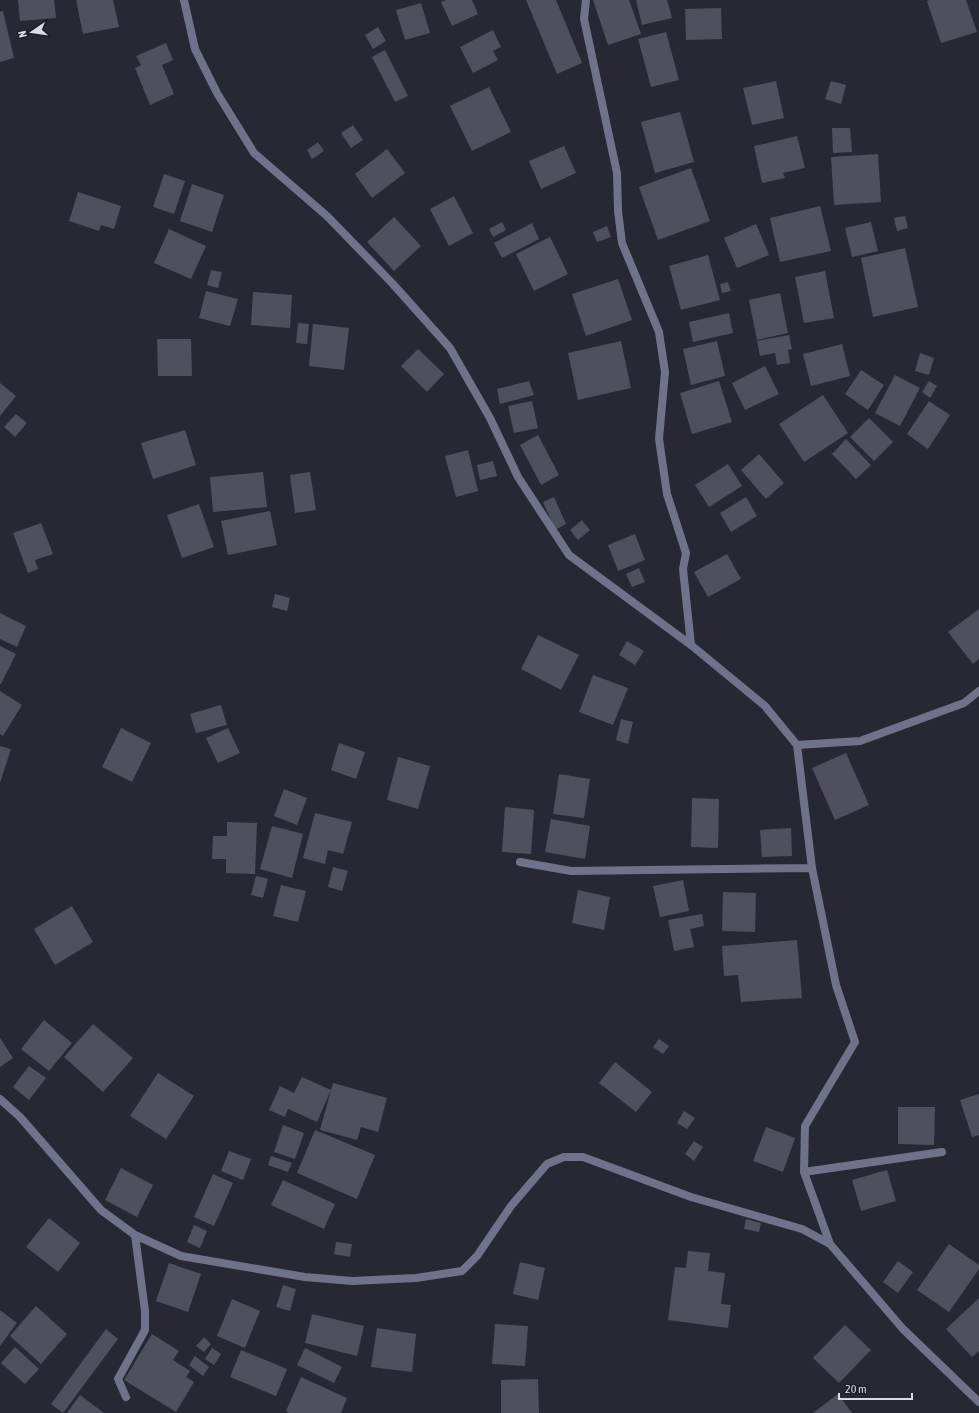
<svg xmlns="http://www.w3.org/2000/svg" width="979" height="1413" font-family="'Asap Condensed',sans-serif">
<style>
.building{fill:#4e505d}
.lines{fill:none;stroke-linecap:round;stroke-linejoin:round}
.street{stroke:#70728b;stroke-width:8}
</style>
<rect width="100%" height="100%" fill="#272833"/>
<path class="building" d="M 18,0 L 54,0 L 56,18 L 20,21 Z
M 76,0 L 113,0 L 119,27 L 83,34 Z
M 446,0 L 472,0 L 478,14 L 452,26 L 441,2 Z
M 526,0 L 556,0 L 582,63 L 557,74 Z
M 593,0 L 629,0 L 641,34 L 608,45 Z
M 636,0 L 667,0 L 672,18 L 642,25 Z
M 930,0 L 966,0 L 977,32 L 941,43 L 927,1 Z
M 421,3 L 430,33 L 405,40 L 396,10 Z
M 721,8 L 722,39 L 686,40 L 685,9 Z
M 3,11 L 14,58 L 0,62 L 0,12 Z
M 378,27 L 386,41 L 373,49 L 365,35 Z
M 493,30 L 501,47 L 493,51 L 498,60 L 473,73 L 460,47 Z
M 666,32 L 679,80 L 651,87 L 638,39 Z
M 166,43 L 173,60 L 162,65 L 174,94 L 150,105 L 135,68 L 141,65 L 136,56 Z
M 385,50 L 408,96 L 395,102 L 372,57 Z
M 776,81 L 784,118 L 752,125 L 743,88 Z
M 831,81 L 846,85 L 841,104 L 825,99 Z
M 489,87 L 511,132 L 472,151 L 450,106 Z
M 680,112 L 694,162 L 655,173 L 641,122 Z
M 353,125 L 363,140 L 351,148 L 341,133 Z
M 832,128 L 850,128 L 852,152 L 833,153 Z
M 797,136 L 805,168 L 783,173 L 785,178 L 762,183 L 754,146 Z
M 318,142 L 324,151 L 312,159 L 307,150 Z
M 564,146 L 576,173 L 541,189 L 529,161 Z
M 387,149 L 405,173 L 372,198 L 355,174 Z
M 878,154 L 881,202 L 834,205 L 831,157 Z
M 691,168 L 710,221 L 658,240 L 639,187 Z
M 164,174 L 185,181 L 174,214 L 153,207 Z
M 192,184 L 224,195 L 212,232 L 180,221 Z
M 78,192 L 121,206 L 114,229 L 101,225 L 99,231 L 69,221 Z
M 454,196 L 473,233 L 449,246 L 430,209 Z
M 820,206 L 831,251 L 780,262 L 770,218 Z
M 905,216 L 908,228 L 897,231 L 894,218 Z
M 394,217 L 421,246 L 394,271 L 367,242 Z
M 502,222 L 506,230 L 493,237 L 489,229 Z
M 871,222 L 878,251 L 852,257 L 845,228 Z
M 532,223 L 539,239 L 502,258 L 494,243 Z
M 756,224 L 769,255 L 737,268 L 724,238 Z
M 607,226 L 611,237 L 597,242 L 593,232 Z
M 169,229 L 206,246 L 191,279 L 154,263 Z
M 550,237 L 568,274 L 534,291 L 516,254 Z
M 905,248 L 918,307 L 873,317 L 861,258 Z
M 708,255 L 720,300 L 681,310 L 669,266 Z
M 211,270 L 222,272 L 218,288 L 207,285 Z
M 825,271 L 834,318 L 804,323 L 795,277 Z
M 618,279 L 632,320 L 586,336 L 572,294 Z
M 728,282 L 731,291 L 722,293 L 720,284 Z
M 206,291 L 238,299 L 230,326 L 199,318 Z
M 253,292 L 292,295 L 290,328 L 251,325 Z
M 780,293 L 788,333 L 757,340 L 749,300 Z
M 729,313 L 733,333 L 693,342 L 689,322 Z
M 298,323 L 309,324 L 307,344 L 296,343 Z
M 313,324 L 349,328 L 344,370 L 309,366 Z
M 789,335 L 792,349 L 788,350 L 790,363 L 777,365 L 775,353 L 760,356 L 757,341 Z
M 157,339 L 191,339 L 192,376 L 158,376 Z
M 621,341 L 631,388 L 578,400 L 568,353 Z
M 717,341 L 725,376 L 691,385 L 683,349 Z
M 842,344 L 850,376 L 811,386 L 803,354 Z
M 418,349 L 444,374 L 427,392 L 401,366 Z
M 920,353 L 934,358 L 929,375 L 915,371 Z
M 765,366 L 779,394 L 745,410 L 732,383 Z
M 861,370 L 884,385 L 868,410 L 845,394 Z
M 895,375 L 920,388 L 900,426 L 875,413 Z
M 529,381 L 534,395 L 500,404 L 497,389 Z
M 719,381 L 732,422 L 692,434 L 680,393 Z
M 929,381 L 937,386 L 930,398 L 922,392 Z
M 0,383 L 16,396 L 0,416 Z
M 823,395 L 848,433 L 804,462 L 779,424 Z
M 532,401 L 538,428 L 514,433 L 508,406 Z
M 929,401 L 950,415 L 928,449 L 907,434 Z
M 16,414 L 27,423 L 15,437 L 4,427 Z
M 869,418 L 893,442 L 874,461 L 850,437 Z
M 185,430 L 196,465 L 153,479 L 141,443 Z
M 538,435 L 559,475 L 541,485 L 520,445 Z
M 846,439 L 871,465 L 856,479 L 832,454 Z
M 468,450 L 478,491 L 456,497 L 445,456 Z
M 759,454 L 784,483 L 766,499 L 741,470 Z
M 493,461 L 497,476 L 480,480 L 477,465 Z
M 728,464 L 742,486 L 709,507 L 695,485 Z
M 263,472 L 267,507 L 213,512 L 210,477 Z
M 310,472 L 316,510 L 295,513 L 290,475 Z
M 554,497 L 566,524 L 555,530 L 543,502 Z
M 746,497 L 757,516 L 731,532 L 720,513 Z
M 199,504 L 214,547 L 182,558 L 167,515 Z
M 270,511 L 277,545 L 228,555 L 221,521 Z
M 582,520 L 590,530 L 578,540 L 570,530 Z
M 41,523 L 53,554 L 35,560 L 38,569 L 28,573 L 13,533 Z
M 635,534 L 645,560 L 618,571 L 608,545 Z
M 727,554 L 741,579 L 708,597 L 694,572 Z
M 639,568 L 645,582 L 632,587 L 626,574 Z
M 275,594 L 290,598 L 287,611 L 272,607 Z
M 979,609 L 979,659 L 973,664 L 948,632 Z
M 0,613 L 26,626 L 17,647 L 0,639 Z
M 538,635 L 579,655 L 561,690 L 521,669 Z
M 627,641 L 644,651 L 635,665 L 619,655 Z
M 0,646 L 16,654 L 1,684 L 0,684 Z
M 593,675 L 628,688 L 613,725 L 579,712 Z
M 0,691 L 22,705 L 3,736 L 0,734 Z
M 221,705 L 227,725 L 196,733 L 190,714 Z
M 621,719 L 633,722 L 628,744 L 616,740 Z
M 121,728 L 151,743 L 132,782 L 102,767 Z
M 228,728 L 240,753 L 218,763 L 206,738 Z
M 339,743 L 365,752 L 356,779 L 331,770 Z
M 0,746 L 11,749 L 0,783 Z
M 846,753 L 869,805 L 835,820 L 812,768 Z
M 398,757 L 430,766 L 418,809 L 387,800 Z
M 559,774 L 590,779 L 584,818 L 553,814 Z
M 284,789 L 307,798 L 297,825 L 274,816 Z
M 692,798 L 719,799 L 718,848 L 691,847 Z
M 505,807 L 534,810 L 531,854 L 502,852 Z
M 315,813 L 352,822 L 343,854 L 328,850 L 325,864 L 303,858 Z
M 551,819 L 590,826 L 585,859 L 545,852 Z
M 227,822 L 257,823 L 255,874 L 226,873 L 226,859 L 212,859 L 213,836 L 227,836 Z
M 272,826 L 303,834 L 292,878 L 260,869 Z
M 791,828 L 792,856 L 762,857 L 760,830 Z
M 333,867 L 348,871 L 342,891 L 328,887 Z
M 256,876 L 268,879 L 263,898 L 251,895 Z
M 683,880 L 689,911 L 660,917 L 653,886 Z
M 281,885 L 306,891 L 298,922 L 273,916 Z
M 578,890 L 610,897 L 604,930 L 572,923 Z
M 723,892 L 756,893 L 755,932 L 722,931 Z
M 72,906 L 93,942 L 55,965 L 34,929 Z
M 702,914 L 704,926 L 690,929 L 694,947 L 674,951 L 668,920 Z
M 797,940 L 802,998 L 741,1002 L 738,975 L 724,976 L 722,946 Z
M 44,1020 L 72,1043 L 49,1071 L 21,1049 Z
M 93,1024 L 133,1058 L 103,1092 L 64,1057 Z
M 0,1038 L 13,1058 L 0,1067 Z
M 659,1039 L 669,1046 L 663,1054 L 653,1047 Z
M 615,1062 L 652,1092 L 636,1112 L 599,1083 Z
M 29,1066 L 46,1078 L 29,1100 L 13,1087 Z
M 158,1073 L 194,1096 L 166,1139 L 130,1116 Z
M 302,1077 L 331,1090 L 317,1122 L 288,1109 L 285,1117 L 269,1110 L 280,1086 L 294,1093 Z
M 333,1083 L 387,1098 L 378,1132 L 361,1127 L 357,1140 L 320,1130 Z
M 979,1094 L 979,1135 L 972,1137 L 960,1100 Z
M 898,1107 L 935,1107 L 934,1145 L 898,1144 Z
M 684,1111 L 695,1118 L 687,1129 L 677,1123 Z
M 283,1125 L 304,1133 L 295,1159 L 274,1152 Z
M 766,1127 L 795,1138 L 783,1172 L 753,1161 Z
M 315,1130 L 375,1155 L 357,1199 L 297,1173 Z
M 694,1141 L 703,1147 L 694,1161 L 685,1154 Z
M 229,1151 L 251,1159 L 243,1180 L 221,1171 Z
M 271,1156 L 292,1163 L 288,1172 L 268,1165 Z
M 121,1168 L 153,1185 L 137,1217 L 105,1200 Z
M 887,1170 L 896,1201 L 861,1211 L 852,1180 Z
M 213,1174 L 233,1183 L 214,1226 L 194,1217 Z
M 283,1180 L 335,1204 L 324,1229 L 271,1205 Z
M 49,1218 L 80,1243 L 58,1272 L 26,1247 Z
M 746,1219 L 761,1223 L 759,1232 L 744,1229 Z
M 194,1225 L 207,1231 L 200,1248 L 187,1242 Z
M 336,1242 L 352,1244 L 350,1257 L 334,1254 Z
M 949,1244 L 979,1265 L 979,1269 L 949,1312 L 917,1290 Z
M 688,1251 L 710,1253 L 708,1271 L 725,1273 L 721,1304 L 731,1305 L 728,1328 L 668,1320 L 675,1267 L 686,1268 Z
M 898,1261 L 913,1272 L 898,1293 L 883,1282 Z
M 520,1262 L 545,1268 L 538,1300 L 513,1294 Z
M 169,1263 L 201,1274 L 188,1312 L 156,1301 Z
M 283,1285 L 296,1289 L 290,1311 L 276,1307 Z
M 979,1298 L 979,1351 L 972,1357 L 946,1329 Z
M 232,1299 L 260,1311 L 245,1348 L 217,1336 Z
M 36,1306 L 67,1334 L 41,1364 L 10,1336 Z
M 0,1310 L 17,1323 L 0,1346 Z
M 312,1314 L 364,1326 L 357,1356 L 305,1343 Z
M 495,1324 L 528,1326 L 525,1366 L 492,1364 Z
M 845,1325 L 871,1350 L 839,1383 L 813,1358 Z
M 377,1328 L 416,1334 L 412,1372 L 371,1367 Z
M 106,1329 L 118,1339 L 63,1413 L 51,1404 Z
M 152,1334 L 179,1351 L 173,1360 L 190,1371 L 186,1377 L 194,1382 L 176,1412 L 124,1380 Z
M 204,1337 L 211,1344 L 204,1352 L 196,1346 Z
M 15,1347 L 39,1369 L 25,1384 L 1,1363 Z
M 212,1348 L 221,1354 L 214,1365 L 205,1359 Z
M 305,1348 L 342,1367 L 334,1383 L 297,1365 Z
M 241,1350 L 287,1369 L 276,1396 L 230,1377 Z
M 195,1356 L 209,1367 L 203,1376 L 189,1365 Z
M 301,1377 L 347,1398 L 341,1413 L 289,1413 L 286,1411 Z
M 538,1379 L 539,1413 L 501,1413 L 501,1380 Z
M 838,1394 L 852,1413 L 813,1413 Z
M 80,1395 L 104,1413 L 67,1413 Z"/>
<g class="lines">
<path class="street" d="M 184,0 L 195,49 L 217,93 L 254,153 L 327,216 L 392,283 L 450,348 L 490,418 L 518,477 L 569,555 L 691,645 L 765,706 L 797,745 L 860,741 L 964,703 L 979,691
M 586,0 L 584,19 L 617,173 L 618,211 L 622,243 L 659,332 L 665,372 L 659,439 L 667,494 L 686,553 L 683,569 L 691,645
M 797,745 L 812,868 L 836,985 L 855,1042 L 805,1126 L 804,1172 L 830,1244
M 520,862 L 571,871 L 812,868
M 0,1099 L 20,1117 L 101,1210 L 135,1235 L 181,1256 L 305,1277 L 352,1281 L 416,1278 L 462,1271 L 477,1256 L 511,1206 L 547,1164 L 564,1157 L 583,1157 L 691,1197 L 802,1229 L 830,1244 L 903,1329 L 979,1402
M 804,1172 L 942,1152
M 126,1397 L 118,1379 L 145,1330 L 145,1311 L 135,1235"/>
</g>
<g transform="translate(32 32) rotate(257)" stroke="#1d1e29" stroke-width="3" paint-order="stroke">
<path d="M0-3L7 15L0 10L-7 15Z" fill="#dadbe3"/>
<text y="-6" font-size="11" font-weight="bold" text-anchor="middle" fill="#dadbe3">N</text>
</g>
<path d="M839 1393v6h73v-6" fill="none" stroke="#dadbe3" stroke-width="2"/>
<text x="845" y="1393" font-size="12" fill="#dadbe3" stroke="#1d1e29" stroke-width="3" paint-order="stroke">20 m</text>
</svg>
